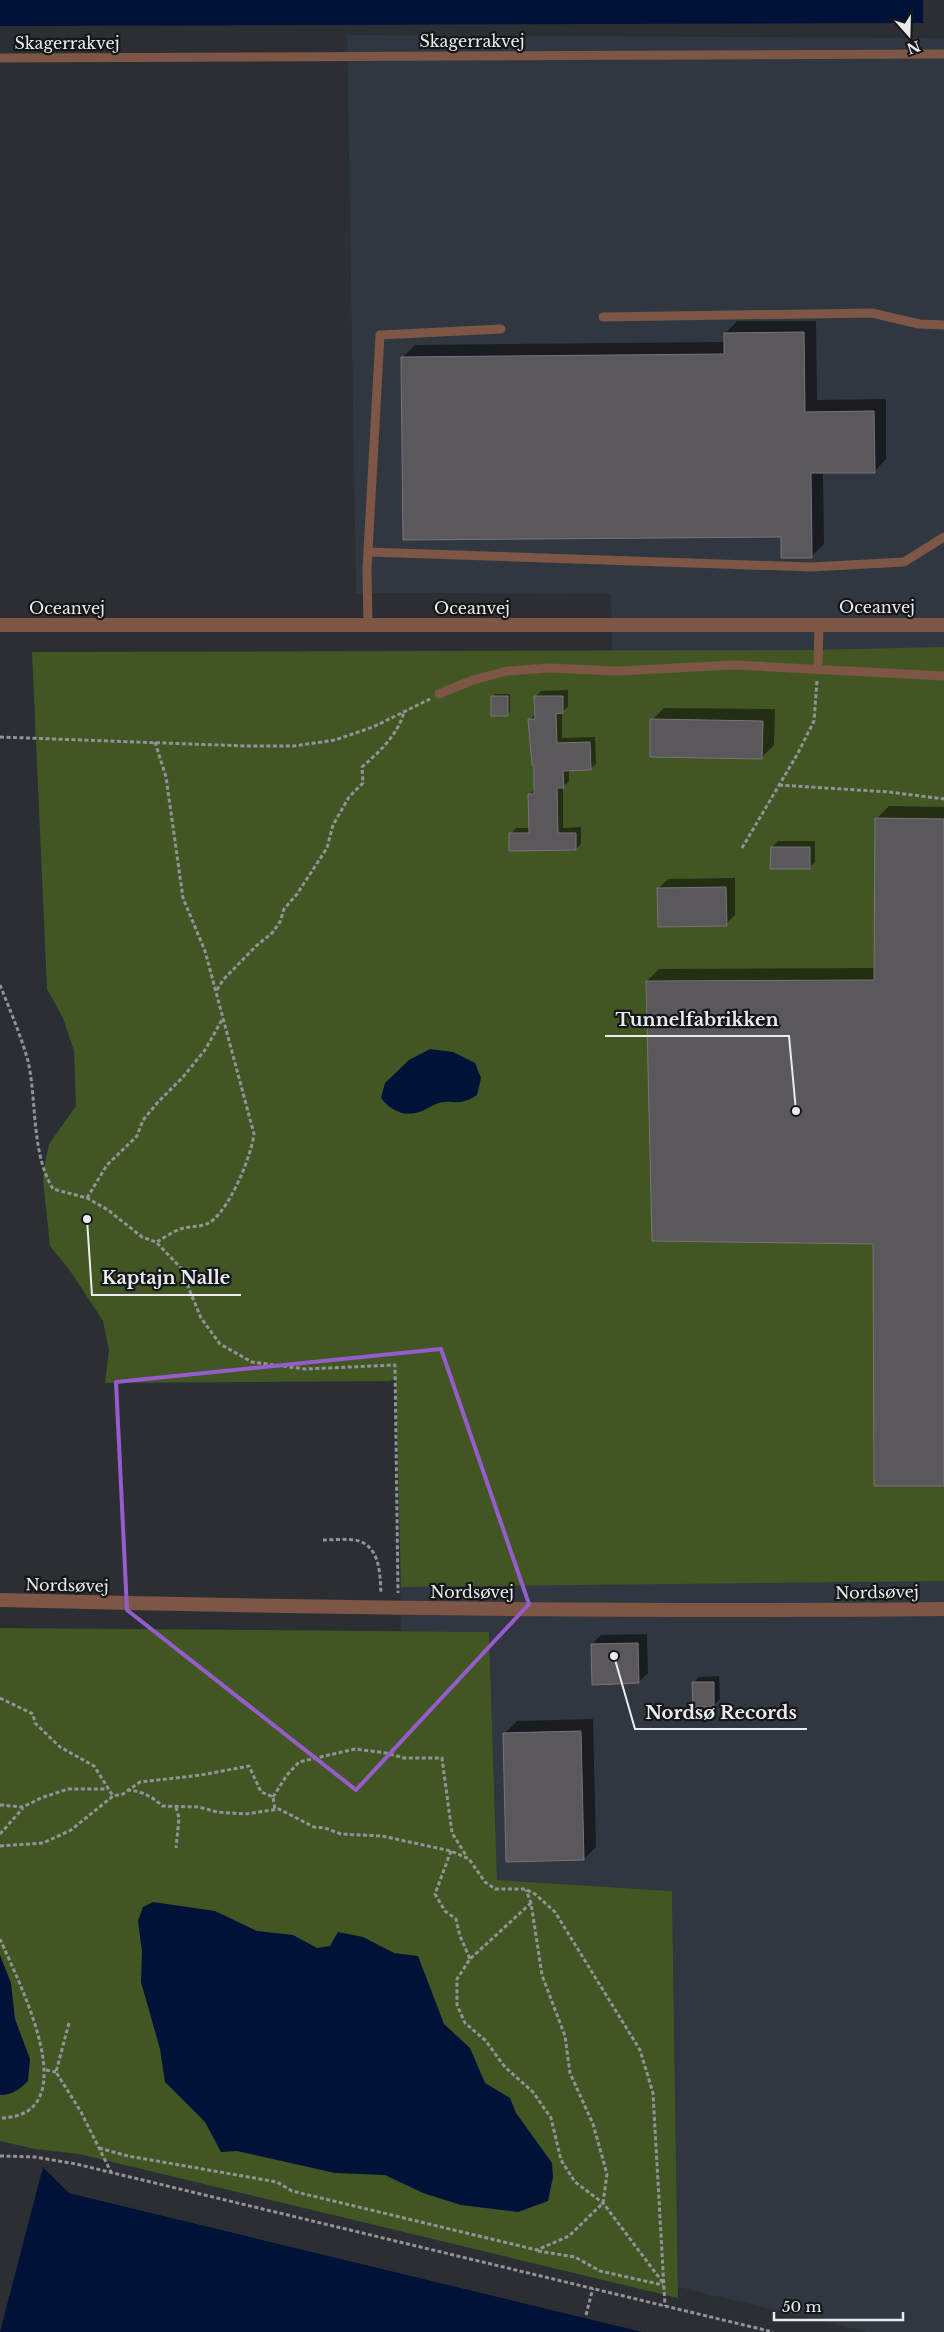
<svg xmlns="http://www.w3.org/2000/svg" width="944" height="2332" font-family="'Libre Baskerville',serif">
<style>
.built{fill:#303740}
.green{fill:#425624}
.water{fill:#001238}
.pier{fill:#2b2e32}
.shadow{fill:#0007}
.building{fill:#5b585c;stroke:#787479}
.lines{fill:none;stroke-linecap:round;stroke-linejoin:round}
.path{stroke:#919397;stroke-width:3;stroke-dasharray:4 2.5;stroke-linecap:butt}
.service{stroke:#7d5646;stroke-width:9}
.minor{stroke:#7d5646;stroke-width:14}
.tertiary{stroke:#7d5646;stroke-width:14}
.marked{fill:none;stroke:#965ccb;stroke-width:4;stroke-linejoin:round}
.labels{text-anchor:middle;stroke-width:4.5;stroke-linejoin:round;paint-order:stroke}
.street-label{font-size:16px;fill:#e9ebee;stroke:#151618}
.leader{fill:none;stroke:#e9ebee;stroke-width:2}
.callout-dot{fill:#e9ebee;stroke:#151618;stroke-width:2}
.callout-label{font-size:18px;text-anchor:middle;font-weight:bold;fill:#e9ebee;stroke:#151618;stroke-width:4.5;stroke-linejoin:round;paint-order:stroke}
</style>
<rect width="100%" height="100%" fill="#2b2e32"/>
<path class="built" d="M 347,35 L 944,38 L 944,2332 L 867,2332 L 678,2287 L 672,1891 L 497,1880 L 489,1632 L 401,1631 L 396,1379 L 612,663 L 611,594 L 356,593 Z"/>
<path class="green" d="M 944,647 L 944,1581 L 401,1587 L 396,1379 L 389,1381 L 105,1383 L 109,1350 L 103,1321 L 71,1272 L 50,1246 L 43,1180 L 45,1163 L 49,1144 L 76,1106 L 74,1051 L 63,1018 L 47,989 L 32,652 L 809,650 Z
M 0,1628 L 489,1632 L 497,1880 L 672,1891 L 678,2298 L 79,2154 L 35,2149 L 0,2141 Z"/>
<path class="water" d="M 0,0 L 923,0 L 923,23 L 0,26 Z
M 430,1049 L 453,1052 L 475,1063 L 481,1078 L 477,1095 C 458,1108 453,1098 436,1104 C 431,1106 427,1109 422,1111 C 406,1118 391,1111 381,1098 L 385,1083 L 409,1060 Z
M 153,1902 L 215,1911 L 257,1931 L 293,1935 L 317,1948 L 330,1946 L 338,1932 L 363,1937 L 394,1953 L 418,1956 L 444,2024 L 470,2048 L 485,2083 L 510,2098 L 516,2113 L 552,2163 L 553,2177 L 548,2201 L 518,2212 L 461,2205 L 423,2193 L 385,2175 L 335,2173 L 237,2151 L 221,2152 L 205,2122 L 165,2082 L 160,2049 L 141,1982 L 142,1952 L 138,1921 L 143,1907 Z
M 0,1955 L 11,1983 L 15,2019 L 30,2059 L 28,2081 C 20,2089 12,2095 0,2095 Z
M 43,2167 L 69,2193 L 642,2332 L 0,2332 Z"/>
<path class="pier" d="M 46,2166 L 70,2190 L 643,2330 L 645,2332 L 69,2193 L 43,2167 Z"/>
<path class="shadow" d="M 737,321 L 816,321 L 817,400 L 886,399 L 886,459 L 874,472 L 823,472 L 824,544 L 811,557 L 782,536 L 403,357 L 415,345 L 725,342 L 725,334 Z
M 568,690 L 568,707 L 562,712 L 562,738 L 595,737 L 596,764 L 590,769 L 569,769 L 569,781 L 563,787 L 563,828 L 581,827 L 581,844 L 576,849 L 511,834 L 516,828 L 530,828 L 530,794 L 536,788 L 530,720 L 536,713 L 536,696 L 541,691 Z
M 495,694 L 510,694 L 510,712 L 507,715 L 493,697 Z
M 664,708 L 775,709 L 774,745 L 762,757 L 652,720 Z
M 889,806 L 944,807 L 944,1485 L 874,1243 L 647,981 L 659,969 L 875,968 L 877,818 Z
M 778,841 L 815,841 L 815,862 L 809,868 L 772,847 Z
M 735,878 L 735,915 L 726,924 L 658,889 L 668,879 Z
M 647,1634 L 648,1673 L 639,1682 L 592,1644 L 601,1635 Z
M 719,1676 L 720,1699 L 714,1705 L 693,1683 L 699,1677 Z
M 593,1719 L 596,1847 L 584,1859 L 505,1733 L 517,1721 Z"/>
<path class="building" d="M 804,332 L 805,412 L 874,411 L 875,473 L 811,473 L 812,558 L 781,558 L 781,537 L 403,540 L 401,357 L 724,354 L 724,333 Z
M 491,696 L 508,696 L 508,716 L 491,716 Z
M 534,696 L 563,696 L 563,713 L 556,714 L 557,743 L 590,742 L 591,770 L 563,771 L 564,788 L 557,788 L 558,833 L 576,833 L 576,850 L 509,851 L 509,833 L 529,833 L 528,794 L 534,794 L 534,765 L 532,765 L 528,719 L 535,719 Z
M 650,719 L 763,721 L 762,759 L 650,757 Z
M 875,818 L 944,819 L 944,1486 L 874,1486 L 873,1244 L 652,1241 L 646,981 L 874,980 Z
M 771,847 L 810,847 L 810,869 L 770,869 Z
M 726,887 L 727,926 L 658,927 L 657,888 Z
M 638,1643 L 639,1683 L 592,1685 L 591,1644 Z
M 692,1682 L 714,1682 L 714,1707 L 693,1707 Z
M 581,1731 L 584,1860 L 506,1862 L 503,1733 Z"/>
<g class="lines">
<path class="path" d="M 0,737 L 245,746 L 294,746 L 335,740 L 373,727 L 430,699
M 155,742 L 166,777 L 183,898 L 205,951 L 254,1134 C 251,1157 231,1205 213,1220 C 205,1227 194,1226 184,1228 C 175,1230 165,1237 157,1242
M 779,785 L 889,792 L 944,799
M 742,848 L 798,753 L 814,721 L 817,681
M 0,985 C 10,1010 21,1036 28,1061 C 37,1101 31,1153 53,1189 L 87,1198 L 108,1210 L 142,1237 L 156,1242 L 180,1267 L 201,1318 L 220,1344 L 252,1362 L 305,1369 L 395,1365 L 398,1593
M 217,990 L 223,980 L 256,946 L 272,933 L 280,922 L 284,909 L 297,894 L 327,848 L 333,825 L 349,797 L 363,783 L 362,767 C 380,751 397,736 404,712
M 87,1198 L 107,1165 L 137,1136 L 143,1120 L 158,1102 L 183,1077 L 205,1050 L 223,1018
M 323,1540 C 333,1540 349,1538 359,1541 C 380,1548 380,1574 381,1593
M 0,1698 L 33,1714 L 35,1723 L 60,1747 L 94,1766 L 113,1796
M 127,1790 C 141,1791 152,1796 162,1806 L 199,1807 L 217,1812 L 245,1814 L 279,1809 L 314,1827 L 325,1828 L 341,1834 L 382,1836 L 451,1851 L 469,1859 L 485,1882 L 495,1889 L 525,1889 L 535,1894 L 555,1912 L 640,2050 L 653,2093 L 665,2306
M 273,1797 L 287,1775 L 299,1762 L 355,1749 L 386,1753 L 404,1758 L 442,1758 L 452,1833 L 467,1857
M 0,1805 L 23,1807 L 41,1798 L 68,1789 L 107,1789
M 176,1807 L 179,1818 L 176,1848
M 0,1834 L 23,1808
M 0,1846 L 43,1843 L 71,1830 L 113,1796 L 123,1794 L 140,1782 L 201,1775 L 249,1766 L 261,1792 L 273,1797 L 275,1810
M 451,1851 L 435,1894 L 445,1911 L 456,1919 L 460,1936 L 470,1959
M 531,1903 L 470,1959 L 457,1979 L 457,2005 L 465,2023 L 485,2040 L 505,2067 L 533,2092 L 551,2118 L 561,2160 L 575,2182 L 603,2203 L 664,2284
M 0,1939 C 17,1979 90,2117 0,2118
M 69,2023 L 56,2072 L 81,2112 L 111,2172
M 46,2070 L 56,2072
M 99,2148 L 128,2156 L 277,2182 L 292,2191 L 537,2250 L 569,2236 L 603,2203 L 607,2174 L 593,2124 L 570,2073 L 565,2036 L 542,1975 L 531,1903 L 526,1890
M 0,2156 L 35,2157 L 76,2164 L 773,2332
M 538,2251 L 575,2257 L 600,2271 L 663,2285
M 586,2315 L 593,2288"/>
<path class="service" d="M 0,58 L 944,54
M 603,317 L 872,313 L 919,324 L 944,325
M 368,552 L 811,567 L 904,562 L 944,537
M 368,625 L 367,569 L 380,335 L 501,329
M 818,668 L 819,625
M 439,694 L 473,680 L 507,671 L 549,668 L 618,671 L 734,665 L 944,676"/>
<path class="minor" d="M 0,1600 C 315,1608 629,1612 944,1609"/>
<path class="tertiary" d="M 0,625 L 944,625"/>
</g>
<path class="marked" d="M 441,1349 L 529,1604 L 356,1790 L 127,1610 L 116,1382 Z"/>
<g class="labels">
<g class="street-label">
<text x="472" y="47">Skagerrakvej</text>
<text x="67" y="49">Skagerrakvej</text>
<text x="877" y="613">Oceanvej</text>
<text x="67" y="614">Oceanvej</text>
<text x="472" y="614">Oceanvej</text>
<text transform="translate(67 1585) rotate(1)" y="6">Nordsøvej</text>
<text x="472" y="1598">Nordsøvej</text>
<text transform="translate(877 1592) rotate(-1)" y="6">Nordsøvej</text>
</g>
</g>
<path class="leader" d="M796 1111L789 1036H605M87 1219L92 1295H241M614 1656L635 1729H807"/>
<g class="callout-dot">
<circle cx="796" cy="1111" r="5"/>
<circle cx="87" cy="1219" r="5"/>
<circle cx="614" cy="1656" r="5"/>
</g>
<g class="callout-label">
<text x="697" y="1026">Tunnelfabrikken</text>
<text x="166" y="1284">Kaptajn Nalle</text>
<text x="721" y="1719">Nordsø Records</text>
</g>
<g transform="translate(909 35) rotate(160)" stroke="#151618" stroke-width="4" paint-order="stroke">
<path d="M0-4L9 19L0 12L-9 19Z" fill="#e9ebee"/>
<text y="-8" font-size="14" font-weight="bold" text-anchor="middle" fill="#e9ebee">N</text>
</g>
<path d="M774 2312v8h129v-8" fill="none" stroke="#e9ebee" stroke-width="2.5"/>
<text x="782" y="2312" font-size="15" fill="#e9ebee" stroke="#151618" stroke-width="4" paint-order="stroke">50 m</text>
</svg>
